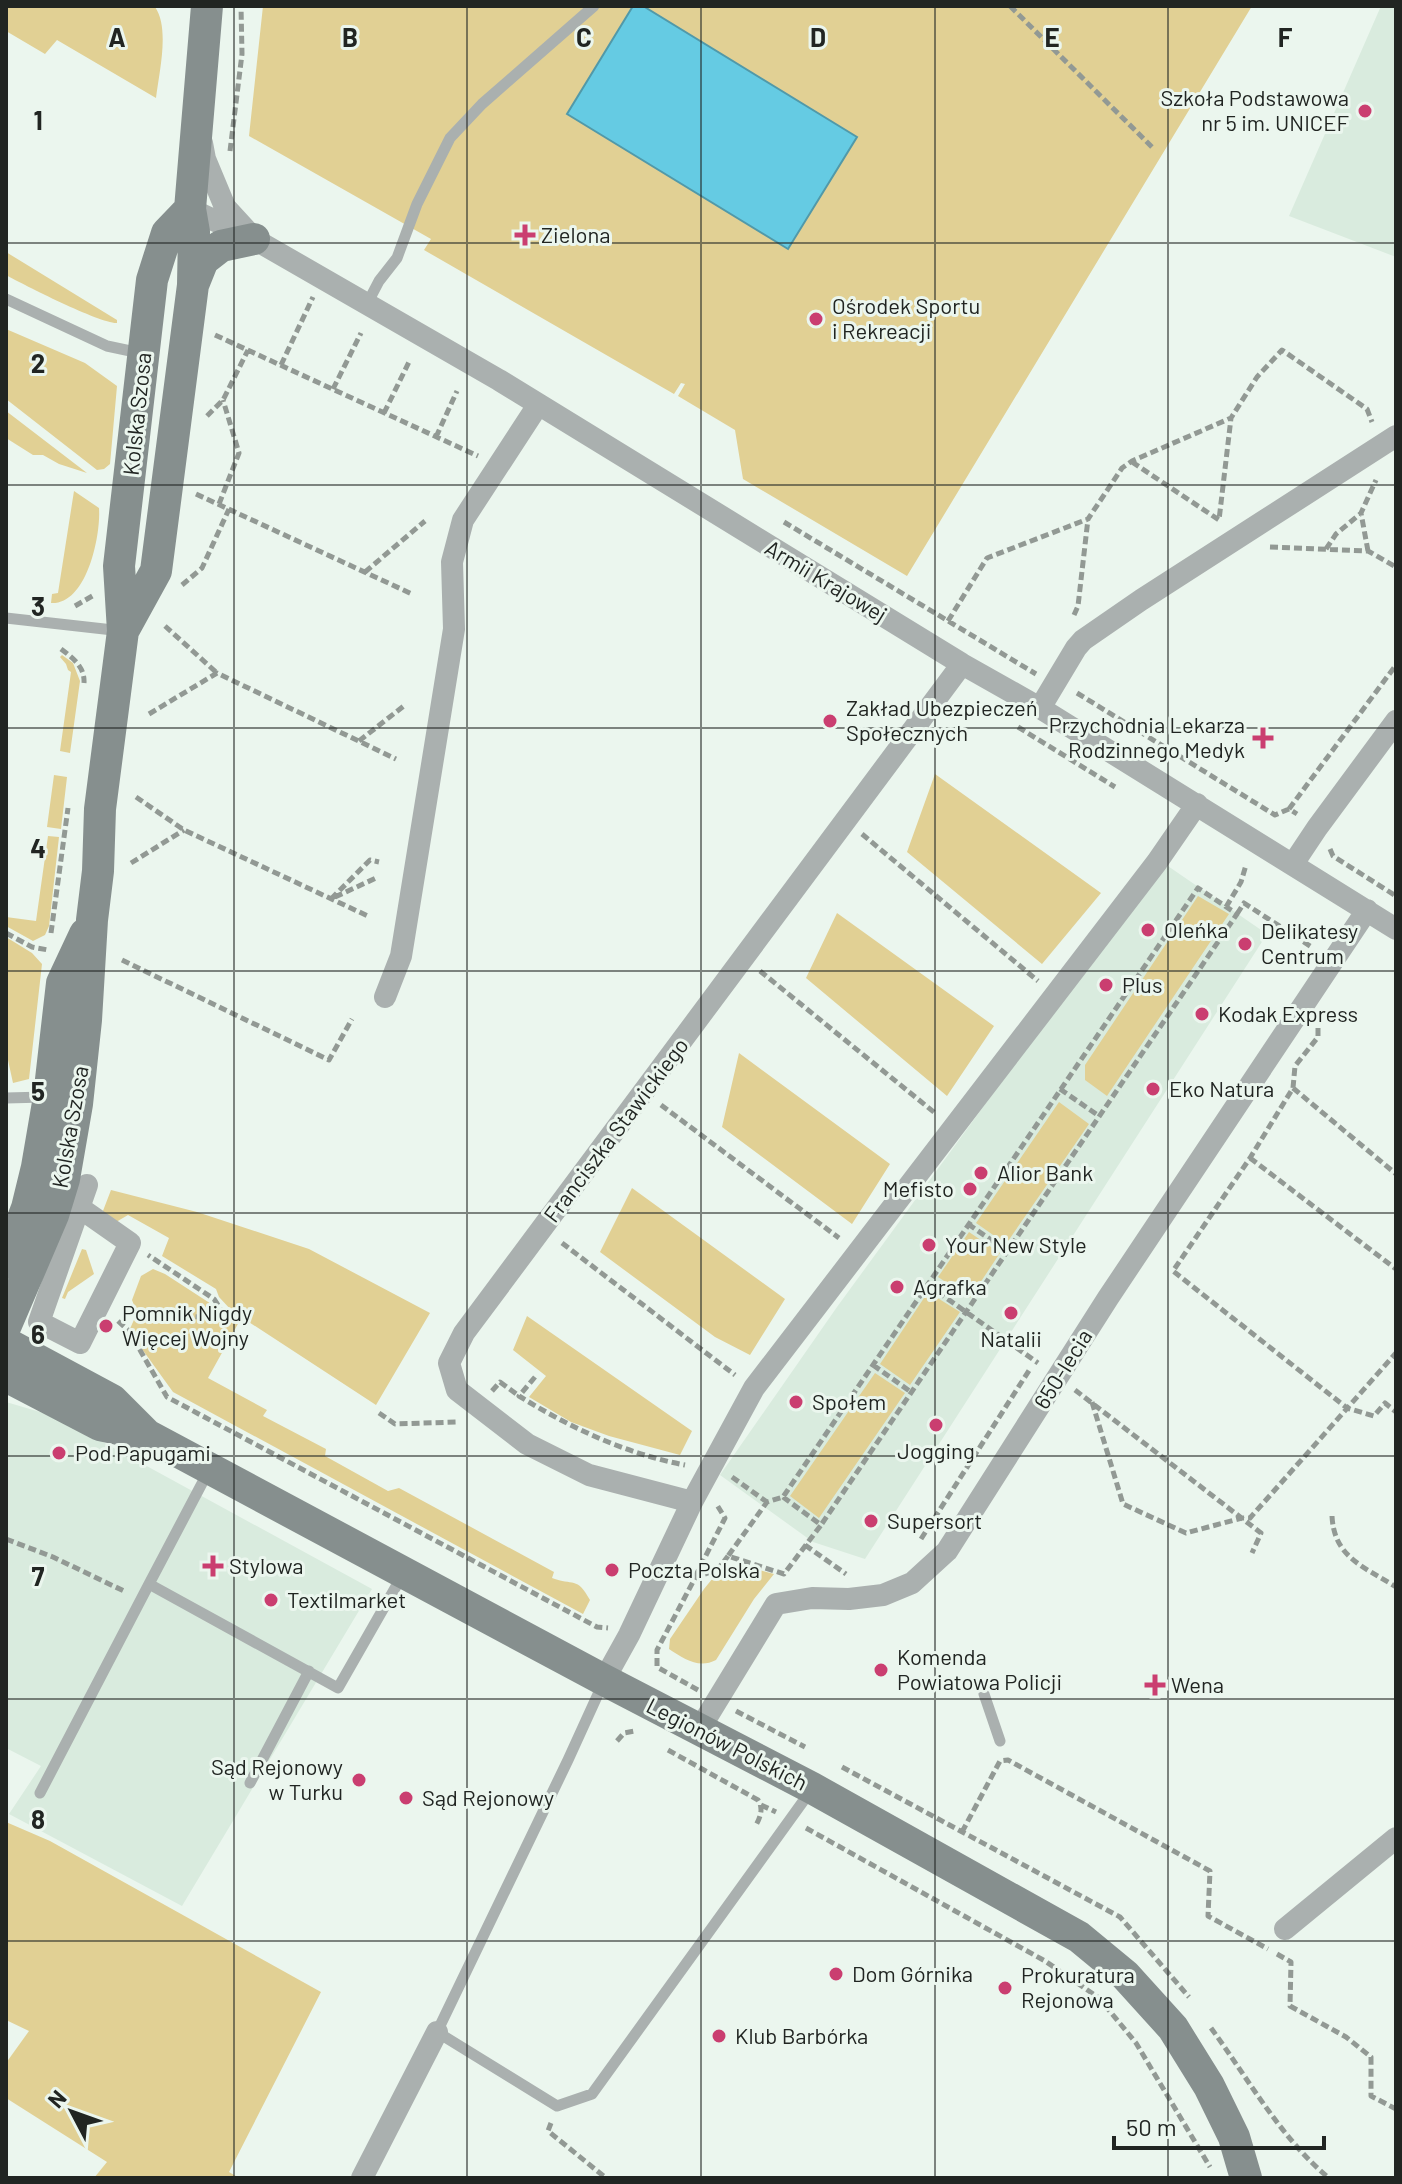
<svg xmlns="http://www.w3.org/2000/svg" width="1402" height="2184" font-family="Barlow,sans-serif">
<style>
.built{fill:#d9ebde}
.green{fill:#e1d094}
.water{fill:#65cbe3;stroke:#5199a9;stroke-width:2}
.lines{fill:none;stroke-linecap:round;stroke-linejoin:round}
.path{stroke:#929994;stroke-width:5;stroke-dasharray:8 4;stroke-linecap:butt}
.lane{stroke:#aab0af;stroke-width:11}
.street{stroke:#aab0af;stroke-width:22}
.secondary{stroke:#868f8e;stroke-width:32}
.grid{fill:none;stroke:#212522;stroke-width:2;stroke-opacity:0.55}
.poi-dot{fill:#ca3e70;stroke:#ebf6ee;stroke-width:3}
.labels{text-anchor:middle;stroke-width:6;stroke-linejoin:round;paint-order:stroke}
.poi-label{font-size:22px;fill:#212522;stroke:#ebf6ee;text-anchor:start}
.street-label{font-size:22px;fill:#212522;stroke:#ebf6ee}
.grid-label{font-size:26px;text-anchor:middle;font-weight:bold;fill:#212522;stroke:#ebf6ee;stroke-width:6;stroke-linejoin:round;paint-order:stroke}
</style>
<rect width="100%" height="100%" fill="#ebf6ee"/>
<path class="built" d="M 1381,6 L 1396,6 L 1396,257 L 1289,216 Z
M 1162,862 L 1267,934 L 865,1559 L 813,1542 L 720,1475 L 837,1307 Z
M 6,1402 L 57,1417 L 372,1589 L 182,1906 L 9,1814 L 41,1766 L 6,1748 Z"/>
<path class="green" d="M 6,6 L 155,7 C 170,28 159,73 156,98 L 57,40 L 45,54 L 6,31 Z
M 263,6 L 1252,6 L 907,576 L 743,479 L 735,430 L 678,396 L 685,384 L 681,383 L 674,394 L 424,250 L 431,239 L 249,136 Z
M 6,252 L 117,320 L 117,323 C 101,324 24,285 6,275 Z
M 6,329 L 85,363 L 117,386 L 110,464 L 104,469 L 97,470 L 6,399 Z
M 6,411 L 10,414 L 87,473 L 59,464 L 43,455 L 33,455 L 6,438 Z
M 74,491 L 99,508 C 101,535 87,605 51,603 L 52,594 L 58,593 Z
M 62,655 L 73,663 L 80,681 L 70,753 L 60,751 L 71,672 L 68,670 L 66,664 L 60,657 Z
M 935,774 L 1101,893 L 1042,964 L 907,852 Z
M 54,775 L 67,777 L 61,829 L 47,827 Z
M 48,836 L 59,837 L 49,926 L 45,935 L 33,941 L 6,926 L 6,917 L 36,921 Z
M 1198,896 L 1229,914 L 1107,1096 L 1085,1080 L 1085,1065 Z
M 837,913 L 994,1026 L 947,1096 L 806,978 Z
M 6,937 L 32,953 L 42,964 L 29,1079 L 13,1083 L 6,1051 Z
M 739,1053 L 890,1164 L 852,1224 L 722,1127 Z
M 1059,1102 L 1089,1124 L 1006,1244 L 976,1223 Z
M 632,1188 L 785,1299 L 750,1355 L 715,1337 L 600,1252 Z
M 111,1190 L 197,1212 L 309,1249 L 430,1313 L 376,1405 L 232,1311 L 219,1297 L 216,1289 L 162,1256 L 169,1238 L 128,1215 L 111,1225 L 101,1216 Z
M 969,1232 L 1000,1253 L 970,1298 L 938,1277 Z
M 82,1249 L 86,1250 L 94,1274 L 68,1292 L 65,1299 L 62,1298 Z
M 153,1269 L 165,1274 L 239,1322 L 208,1378 L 267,1410 L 263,1416 L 326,1449 L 325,1456 L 388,1491 L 399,1488 L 554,1572 L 552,1578 C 573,1586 577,1576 590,1600 L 583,1614 L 173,1392 L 129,1331 L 137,1313 L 132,1300 L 141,1276 Z
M 928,1292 L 960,1312 L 910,1385 L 880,1364 Z
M 527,1316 L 692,1431 L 680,1455 L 609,1436 L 571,1422 L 529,1397 L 546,1376 L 513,1350 Z
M 875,1373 L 905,1393 L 819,1518 L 790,1496 Z
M 734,1567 L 752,1568 L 774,1574 L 754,1599 L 716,1660 C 699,1669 684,1659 669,1649 L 670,1639 L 704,1589 L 717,1573 Z
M 6,1822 L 50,1841 L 321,1992 L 229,2172 L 239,2178 L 94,2178 L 107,2162 L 6,2098 L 6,2063 L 29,2031 L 6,2020 Z"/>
<path class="water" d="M 633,6 L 643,6 L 857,137 L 788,249 L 567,114 Z"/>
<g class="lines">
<path class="path" d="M 1010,6 L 1154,149
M 230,151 L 242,54 L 241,6
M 215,335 L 478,456
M 281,365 L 313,297
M 333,389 L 361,333
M 384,413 L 409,362
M 207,416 L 223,400 L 248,350
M 436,437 L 457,391
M 1132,462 L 1219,520 L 1231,418
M 196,494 L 412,594
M 219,504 L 239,453 L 223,400
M 784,522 L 1036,674
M 1270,547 L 1368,551 L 1396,567
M 1326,549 L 1336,534 L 1360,514
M 1368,551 L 1361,513 L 1376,480
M 365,572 L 425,521
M 182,585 L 202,568 L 229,509
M 75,606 L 94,595
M 1074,615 L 1078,606 L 1088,519
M 948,621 L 987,558 L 1088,519 L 1122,468 L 1132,461 L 1231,418 L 1257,377 L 1282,350 L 1367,409 L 1372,422
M 165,626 L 217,673
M 61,649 C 73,658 85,667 84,683
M 1077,693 L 1275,815 L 1289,809 L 1297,814
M 149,714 L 217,673 L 396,759
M 1018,727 L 1115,787
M 359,741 L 405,705
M 136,797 L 184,830 L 370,917
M 1289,809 L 1396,665
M 862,834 L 1038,981
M 1330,849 L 1333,856 L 1396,896
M 131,863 L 184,830
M 335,897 L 376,878
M 331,899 L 370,860 L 379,862
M 1226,907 L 1241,882 L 1246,865
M 1237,914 L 1244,903 L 1313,948
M 6,933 L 32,947 L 48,950
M 51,933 L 68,808
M 122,960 L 329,1060 L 352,1019
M 760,971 L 935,1113
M 1318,1028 L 1318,1037 L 1295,1066 L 1293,1088 L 1250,1158 L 1173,1271 L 1347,1408 L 1374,1416 L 1385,1403 L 1396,1412
M 1293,1088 L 1396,1174
M 1060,1089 L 1099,1116
M 661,1105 L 839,1238
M 1250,1158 L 1396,1269
M 968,1224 L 1007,1251
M 562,1243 L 735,1375
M 928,1285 L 1038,1363
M 124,1310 L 137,1313 L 213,1318 L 222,1311 L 214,1299 L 148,1255
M 118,1321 L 129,1331 L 167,1397 L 597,1627 L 608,1628
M 873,1365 L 911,1392
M 535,1377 L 519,1396 C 569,1427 626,1454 685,1465
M 1075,1390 L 1261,1533 L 1252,1553
M 492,1391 L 500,1382 L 519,1396
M 1092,1402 L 1123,1504 L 1186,1533 L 1242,1518 L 1250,1518 L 1396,1353
M 379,1413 L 395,1424 L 456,1422
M 732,1477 L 767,1502
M 783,1497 L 821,1525 L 784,1574 L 728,1556 L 767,1502 L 783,1497 L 1198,888 L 1237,914 L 821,1525
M 1332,1516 C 1334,1558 1365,1567 1396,1587
M 6,1539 L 53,1557 L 126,1592
M 921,1539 L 1030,1369
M 805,1545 L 846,1574
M 695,1577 L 725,1518 L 717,1505
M 698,1690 L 657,1667 L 657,1650 L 695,1578 L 718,1569 L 728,1556
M 736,1711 L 805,1747
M 617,1741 L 624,1733 L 635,1731
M 668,1750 L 758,1800 C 764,1809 760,1818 755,1827
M 842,1767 L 1120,1917 L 1189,1997
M 761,1805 L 776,1812
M 806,1828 L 1045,1961 L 1099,1998 L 1136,2043 L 1210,2167
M 962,1832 L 1000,1761 L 1008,1760 L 1210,1871 L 1208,1916 L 1268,1949
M 1277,1954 L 1291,1962 L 1290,2006 L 1346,2037 L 1371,2057 L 1371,2096 L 1396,2109
M 1211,2028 C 1247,2077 1282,2140 1329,2178
M 551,2123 L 548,2131 L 606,2178"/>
<path class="lane" d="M 6,299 L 107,346 L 140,353
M 367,304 L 379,281 L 397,258 L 417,204 L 450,138 L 482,104 L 594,6
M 6,618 L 122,631
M 6,1098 L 45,1097
M 149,1584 L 208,1472
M 604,1681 L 568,1760 L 437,2032 L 557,2106 L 592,2094 L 812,1789
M 984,1694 L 1000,1741
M 250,1783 L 309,1671
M 40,1793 L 149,1584 L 338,1688 L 402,1576"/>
<path class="street" d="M 202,143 L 205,159 L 225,207 L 248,232
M 190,209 L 254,239 L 499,380 L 962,664 L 1040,708 L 1396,929
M 1040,708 L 1076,648 L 1083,640 L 1141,600 L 1396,436
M 1293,864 L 1317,828 L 1396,721
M 385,997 L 401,956 L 454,629 L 452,562 L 463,520 L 538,405
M 80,1208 L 130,1243 L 80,1343 L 39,1322 L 87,1185
M 692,1502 L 589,1475 L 527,1444 L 457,1390 L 449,1363 L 464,1333 L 962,664
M 604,1680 L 629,1635 L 692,1502 L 754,1388 L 1157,862 L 1197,804
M 699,1730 L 776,1604 L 812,1598 L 849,1599 L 883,1595 L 912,1583 L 947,1551 L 1108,1298 L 1367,910
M 1285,1929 L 1396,1838
M 362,2178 L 437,2032"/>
<path class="secondary" d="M 193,285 L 203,260 L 221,246 L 254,239
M 123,631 L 156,571 L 193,285 L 194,232 L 190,209 L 207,6
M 6,1263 L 27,1208 L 37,1167 L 49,1097 L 62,983 L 85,934
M 6,1325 L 53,1215 L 64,1179 L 77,1104 L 86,1020 L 92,920 L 98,871 L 100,809 L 123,631 L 119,566 L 152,280 L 167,233 L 190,209
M 6,1343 L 112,1400 L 147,1435 L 604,1680 L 812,1788 L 1079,1937 L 1125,1975 L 1173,2028 L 1209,2086 L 1234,2137 L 1246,2178
M 6,1376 L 100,1425 L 147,1435"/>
</g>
<path class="grid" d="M 234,6 L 234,2178M 467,6 L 467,2178M 701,6 L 701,2178M 935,6 L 935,2178M 1168,6 L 1168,2178M 6,243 L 1396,243M 6,485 L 1396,485M 6,728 L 1396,728M 6,971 L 1396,971M 6,1213 L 1396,1213M 6,1456 L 1396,1456M 6,1699 L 1396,1699M 6,1941 L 1396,1941"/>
<g class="poi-dot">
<circle cx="1365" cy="111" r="8"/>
<path d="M521 223h8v8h8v8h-8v8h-8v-8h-8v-8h8z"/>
<circle cx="816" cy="319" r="8"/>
<circle cx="830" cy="721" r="8"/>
<path d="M1259 726h8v8h8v8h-8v8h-8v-8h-8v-8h8z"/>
<circle cx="1148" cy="930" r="8"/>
<circle cx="1245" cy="944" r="8"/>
<circle cx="1106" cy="985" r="8"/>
<circle cx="1202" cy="1014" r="8"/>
<circle cx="1153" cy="1089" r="8"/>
<circle cx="981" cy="1173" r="8"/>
<circle cx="970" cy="1189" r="8"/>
<circle cx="929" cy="1245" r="8"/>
<circle cx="897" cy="1287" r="8"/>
<circle cx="1011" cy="1313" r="8"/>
<circle cx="106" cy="1326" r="8"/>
<circle cx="796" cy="1402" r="8"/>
<circle cx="936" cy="1425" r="8"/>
<circle cx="59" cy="1453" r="8"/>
<circle cx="871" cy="1521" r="8"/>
<path d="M209 1554h8v8h8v8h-8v8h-8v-8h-8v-8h8z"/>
<circle cx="612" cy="1570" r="8"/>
<circle cx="271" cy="1600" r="8"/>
<circle cx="881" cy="1670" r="8"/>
<path d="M1151 1673h8v8h8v8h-8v8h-8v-8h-8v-8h8z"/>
<circle cx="359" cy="1780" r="8"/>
<circle cx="406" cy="1798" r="8"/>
<circle cx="836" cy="1974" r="8"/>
<circle cx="1005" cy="1988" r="8"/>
<circle cx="719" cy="2036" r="8"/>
</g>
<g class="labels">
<g class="poi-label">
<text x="1349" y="106" text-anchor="end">Szkoła Podstawowa<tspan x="1349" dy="25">nr 5 im. UNICEF</tspan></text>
<text x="541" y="243">Zielona</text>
<text x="832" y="314">Ośrodek Sportu<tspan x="832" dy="25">i Rekreacji</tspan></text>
<text x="846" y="716">Zakład Ubezpieczeń<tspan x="846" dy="25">Społecznych</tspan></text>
<text x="1245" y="733" text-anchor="end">Przychodnia Lekarza<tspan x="1245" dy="25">Rodzinnego Medyk</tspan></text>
<text x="1164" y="938">Oleńka</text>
<text x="1261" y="939">Delikatesy<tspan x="1261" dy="25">Centrum</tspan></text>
<text x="1122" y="993">Plus</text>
<text x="1218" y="1022">Kodak Express</text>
<text x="1169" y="1097">Eko Natura</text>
<text x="997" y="1181">Alior Bank</text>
<text x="954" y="1197" text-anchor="end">Mefisto</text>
<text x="945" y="1253">Your New Style</text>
<text x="913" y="1295">Agrafka</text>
<text x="122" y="1321">Pomnik Nigdy<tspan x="122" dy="25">Więcej Wojny</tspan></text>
<text x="1011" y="1347" text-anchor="middle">Natalii</text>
<text x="812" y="1410">Społem</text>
<text x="936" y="1459" text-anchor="middle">Jogging</text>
<text x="75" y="1461">Pod Papugami</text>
<text x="887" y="1529">Supersort</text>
<text x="229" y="1574">Stylowa</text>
<text x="628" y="1578">Poczta Polska</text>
<text x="287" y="1608">Textilmarket</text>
<text x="897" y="1665">Komenda<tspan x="897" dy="25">Powiatowa Policji</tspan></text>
<text x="1171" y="1693">Wena</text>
<text x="343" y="1775" text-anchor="end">Sąd Rejonowy<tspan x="343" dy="25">w Turku</tspan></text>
<text x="422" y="1806">Sąd Rejonowy</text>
<text x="852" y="1982">Dom Górnika</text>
<text x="1021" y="1983">Prokuratura<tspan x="1021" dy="25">Rejonowa</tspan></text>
<text x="735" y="2044">Klub Barbórka</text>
</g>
<g class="street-label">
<text transform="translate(137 414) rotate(-84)" y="8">Kolska Szosa</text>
<text transform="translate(826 581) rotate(31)" y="8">Armii Krajowej</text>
<text transform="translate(70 1127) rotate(-80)" y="8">Kolska Szosa</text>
<text transform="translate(616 1130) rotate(-53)" y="8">Franciszka Stawickiego</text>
<text transform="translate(1063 1369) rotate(-58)" y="8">650-lecia</text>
<text transform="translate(727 1744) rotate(27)" y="8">Legionów Polskich</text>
</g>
</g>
<g class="grid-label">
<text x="117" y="47">A</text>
<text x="350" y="47">B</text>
<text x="584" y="47">C</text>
<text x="818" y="47">D</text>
<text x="1052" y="47">E</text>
<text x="1285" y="47">F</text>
<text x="38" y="130">1</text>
<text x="38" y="373">2</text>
<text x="38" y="616">3</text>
<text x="38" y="858">4</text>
<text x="38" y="1101">5</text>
<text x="38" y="1344">6</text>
<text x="38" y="1586">7</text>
<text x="38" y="1829">8</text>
</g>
<rect width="1402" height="2184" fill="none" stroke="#212522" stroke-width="16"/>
<g transform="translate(72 2112) rotate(311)" stroke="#ebf6ee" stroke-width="6" paint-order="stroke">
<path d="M0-6L14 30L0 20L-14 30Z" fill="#212522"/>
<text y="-12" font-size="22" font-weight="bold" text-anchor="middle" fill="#212522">N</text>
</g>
<path d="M1114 2136v12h210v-12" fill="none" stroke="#212522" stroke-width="4"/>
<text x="1126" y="2136" font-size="24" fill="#212522" stroke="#ebf6ee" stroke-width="6" paint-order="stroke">50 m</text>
</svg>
